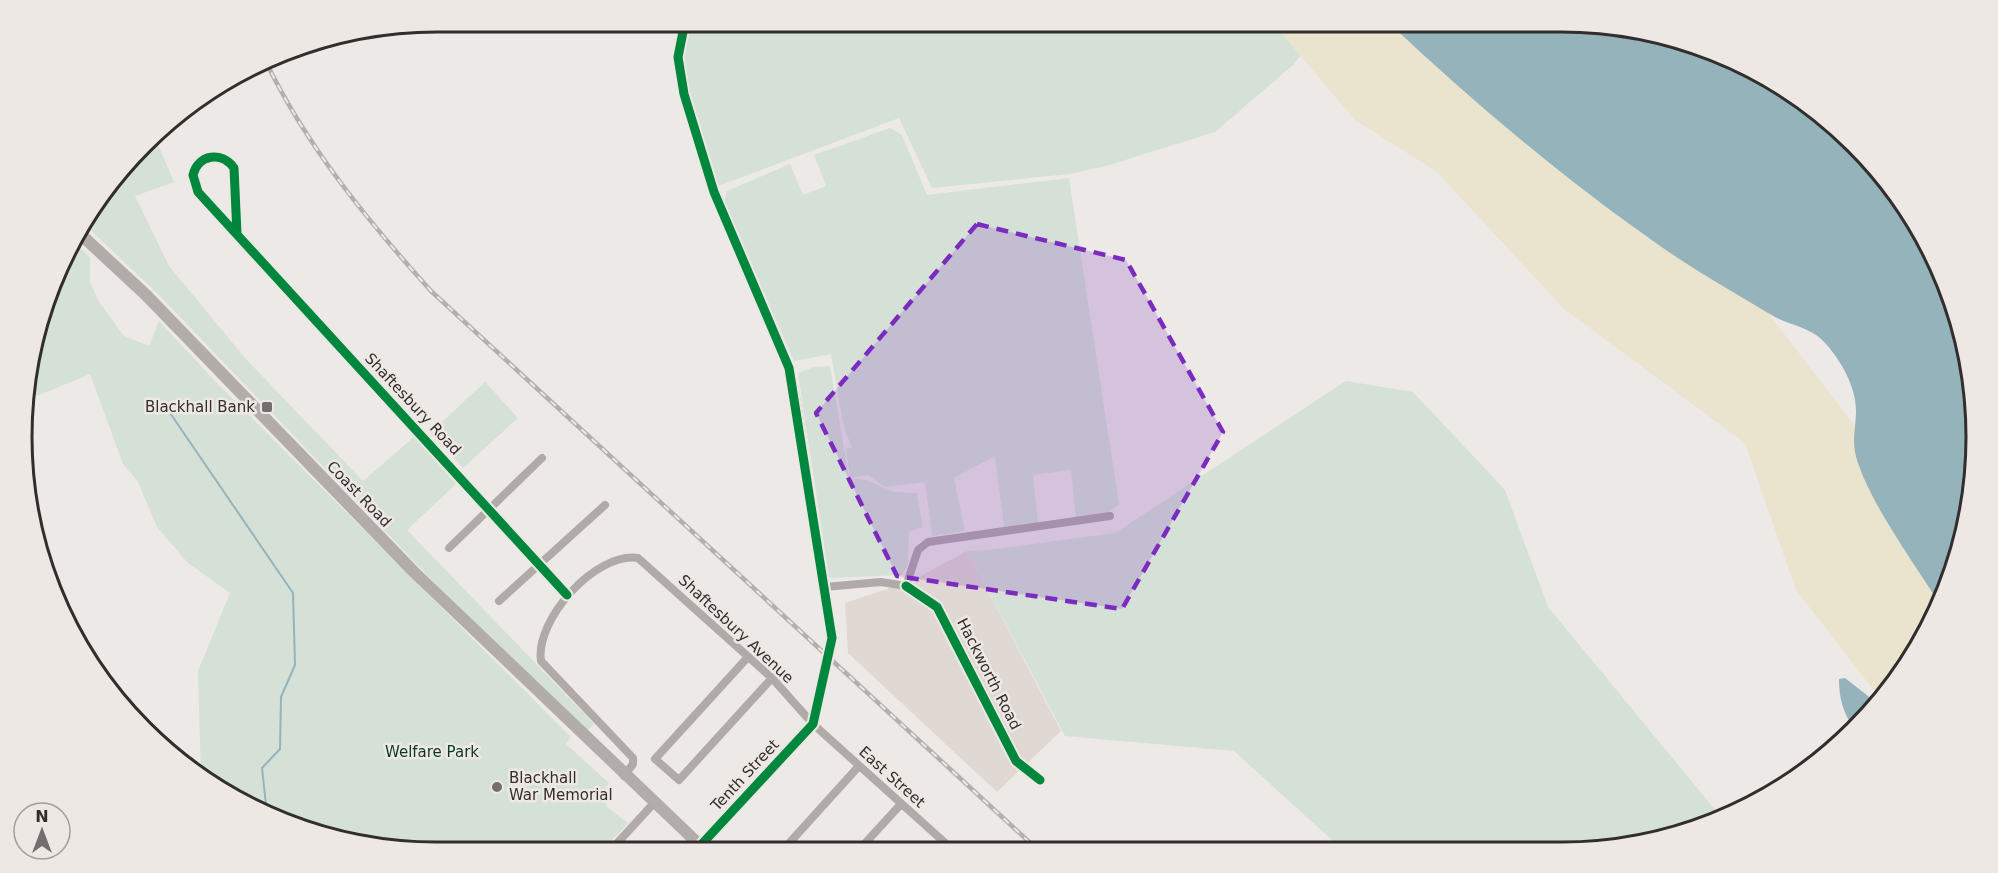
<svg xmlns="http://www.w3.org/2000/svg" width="1998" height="873" font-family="'DejaVu Sans',sans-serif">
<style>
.built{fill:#e0d8d2}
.green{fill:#d5e1d7}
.sand{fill:#eae4ce}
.water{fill:#94b3bb}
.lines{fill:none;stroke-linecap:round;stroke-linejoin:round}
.stream{stroke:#94b3bb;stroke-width:2}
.street{stroke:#b0aaa9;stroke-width:8}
.primary{stroke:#b2adaa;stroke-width:12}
.rail-casing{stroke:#b3afad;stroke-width:4.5}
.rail{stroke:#eee8e4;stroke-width:2;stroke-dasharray:7;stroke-linecap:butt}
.street-bridge{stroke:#b0aaa9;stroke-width:8}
.cycleway-casing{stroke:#eee8e4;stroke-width:13}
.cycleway{stroke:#00873e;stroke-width:9}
.marked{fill:#7b2cbf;fill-opacity:0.2;stroke:#7b2cbf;stroke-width:4.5;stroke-dasharray:12 8;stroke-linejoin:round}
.poi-dot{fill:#726f6e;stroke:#eee8e4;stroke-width:2}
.labels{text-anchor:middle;stroke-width:5;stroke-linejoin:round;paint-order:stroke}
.street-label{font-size:15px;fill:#312e2d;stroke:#eee8e4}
.poi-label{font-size:15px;fill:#312e2d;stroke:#eee8e4;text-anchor:end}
.park-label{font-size:15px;fill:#0a3a22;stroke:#eee8e4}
.rim{fill:none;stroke:#312e2d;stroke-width:3}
</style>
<rect width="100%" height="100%" fill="#ece9e6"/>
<path class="built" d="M 967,551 L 1061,731 L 997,792 L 848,653 L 845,603 L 911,581 Z"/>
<path class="green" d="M 673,21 L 1329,21 L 1293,65 L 1215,132 L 1106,166 L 1069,174 L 932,188 L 899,118 L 713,188 L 678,57 L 683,32 Z
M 890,128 L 902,135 L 927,195 L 1069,178 L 1119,504 L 1107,514 L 1076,518 L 1071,470 L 1033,475 L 1038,523 L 1004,527 L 995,456 L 954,478 L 965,531 L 932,536 L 925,482 L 885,487 L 868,475 L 850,478 L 846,449 L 852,447 L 844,428 L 831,354 L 794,361 L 724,202 L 727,191 L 790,164 L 803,195 L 826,186 L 814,155 Z
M 154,135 L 174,182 L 135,196 L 169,266 L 245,358 L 363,481 L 415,436 L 457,483 L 407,530 L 594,724 L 587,731 L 475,625 L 159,295 L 82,222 Z
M 72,241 L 90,257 L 90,282 L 99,302 L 124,336 L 149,346 L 159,321 L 217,383 L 571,737 L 566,744 L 609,783 L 601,794 L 608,808 L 628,823 L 602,851 L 437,852 L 303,830 L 229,796 L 201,776 L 198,671 L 230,593 L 188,563 L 157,527 L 138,482 L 123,464 L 90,374 L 37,396 L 28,383 L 29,356 Z
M 830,366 L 849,478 L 866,480 L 894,492 L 917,493 L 923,527 L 909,532 L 908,564 L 902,575 L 829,578 L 798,373 L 814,367 Z
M 1346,381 L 1413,392 L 1505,490 L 1548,607 L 1721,817 L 1616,848 L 1342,849 L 1234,751 L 1065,736 L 967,551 L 988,550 L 1115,533 Z
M 485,382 L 518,418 L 463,468 L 430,433 Z"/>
<path class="sand" d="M 1271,21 L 1444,21 L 1742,279 L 1922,513 L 1955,570 L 1907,668 L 1880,698 L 1796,590 L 1745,443 L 1564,309 L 1437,172 L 1355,120 Z"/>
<path class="water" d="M 1387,21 L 1562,21 L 1695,43 L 1770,77 L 1836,124 L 1891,184 L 1934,253 L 1963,329 L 1976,410 L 1973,491 L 1955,570 L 1939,603 C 1914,563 1875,510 1859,466 C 1851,444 1855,435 1856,413 C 1857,389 1842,362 1826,344 C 1813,328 1793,326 1775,317 C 1738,295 1699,273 1663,248 C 1565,180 1474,103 1387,21 Z
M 1845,678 L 1868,696 L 1874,705 L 1854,728 C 1843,713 1839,698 1839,679 Z"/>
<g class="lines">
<path class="stream" d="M 168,410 L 293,593 L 295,665 L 281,697 L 280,749 L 262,768 L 267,814"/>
<path class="street" d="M 690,21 C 641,72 772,306 790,369 C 799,403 802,438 807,472 C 816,527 824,582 832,638
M 237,234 L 234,168 C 222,151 198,154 193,175 L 198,192 L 567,595
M 449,548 L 542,458
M 906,586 L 937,607 L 1016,761 L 1040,780
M 825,587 L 881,582 L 906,586 L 918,550 L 928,542 L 1110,516
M 499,601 L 605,505
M 748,657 L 655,759 L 679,780 L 772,678
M 624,776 L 633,764 L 633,758 L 541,661 C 535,620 595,552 638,558 L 772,678 L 813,724 L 953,850
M 700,846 L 813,724 L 823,681
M 939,850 L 945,844
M 610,851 L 654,803
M 782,851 L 859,766
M 858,851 L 901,804"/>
<path class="primary" d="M 76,230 L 146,295 L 414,572 L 706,851"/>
<defs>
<path id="rail" d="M 265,60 C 307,147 367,220 431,291 L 1038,850"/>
</defs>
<use href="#rail" class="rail-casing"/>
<use href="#rail" class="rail"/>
<path class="street-bridge" d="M 823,681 L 832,638"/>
<defs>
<path id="cycleway" d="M 690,21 L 684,27 L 678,57 L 684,94 L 714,192 L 789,368 L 832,638 L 813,724 L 700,846
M 237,234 L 234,168 C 222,151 198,154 193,175 L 198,192 L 567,595
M 906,586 L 937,607 L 1016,761 L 1040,780"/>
</defs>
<use href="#cycleway" class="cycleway-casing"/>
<use href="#cycleway" class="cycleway"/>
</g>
<path class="marked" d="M 977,224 L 1126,260 L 1223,432 L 1122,609 L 897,576 L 816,413 Z"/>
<g class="poi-dot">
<rect x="261" y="401" width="12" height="12" rx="3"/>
<circle cx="497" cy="787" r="6"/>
</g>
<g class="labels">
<g class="street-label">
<text transform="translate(413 404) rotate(47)" y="5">Shaftesbury Road</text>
<text transform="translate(359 494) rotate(46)" y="5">Coast Road</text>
<text transform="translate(736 629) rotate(43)" y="5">Shaftesbury Avenue</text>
<text transform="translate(989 674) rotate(63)" y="5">Hackworth Road</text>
<text transform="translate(745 775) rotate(-47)" y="5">Tenth Street</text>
<text transform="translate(892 777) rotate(42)" y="5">East Street</text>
</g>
<g class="poi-label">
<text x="255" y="412">Blackhall Bank</text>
<text x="509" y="783" text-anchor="start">Blackhall<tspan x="509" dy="17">War Memorial</tspan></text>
</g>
<g class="park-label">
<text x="432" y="757">Welfare Park</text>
</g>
</g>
<path d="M0 0H1998V873H0ZM437 32H1561A405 405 0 0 1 1966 437V437A405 405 0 0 1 1561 842H437A405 405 0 0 1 32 437V437A405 405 0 0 1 437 32Z" fill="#eee8e4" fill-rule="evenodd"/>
<path class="rim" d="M437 32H1561A405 405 0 0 1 1966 437V437A405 405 0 0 1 1561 842H437A405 405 0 0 1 32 437V437A405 405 0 0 1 437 32Z"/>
<g transform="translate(42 831)"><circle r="28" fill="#eee8e4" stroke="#a29e9b" stroke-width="1.5"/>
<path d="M0-4.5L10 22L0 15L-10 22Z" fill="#726f6e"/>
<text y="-9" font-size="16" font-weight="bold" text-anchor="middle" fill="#312e2d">N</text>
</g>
</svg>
